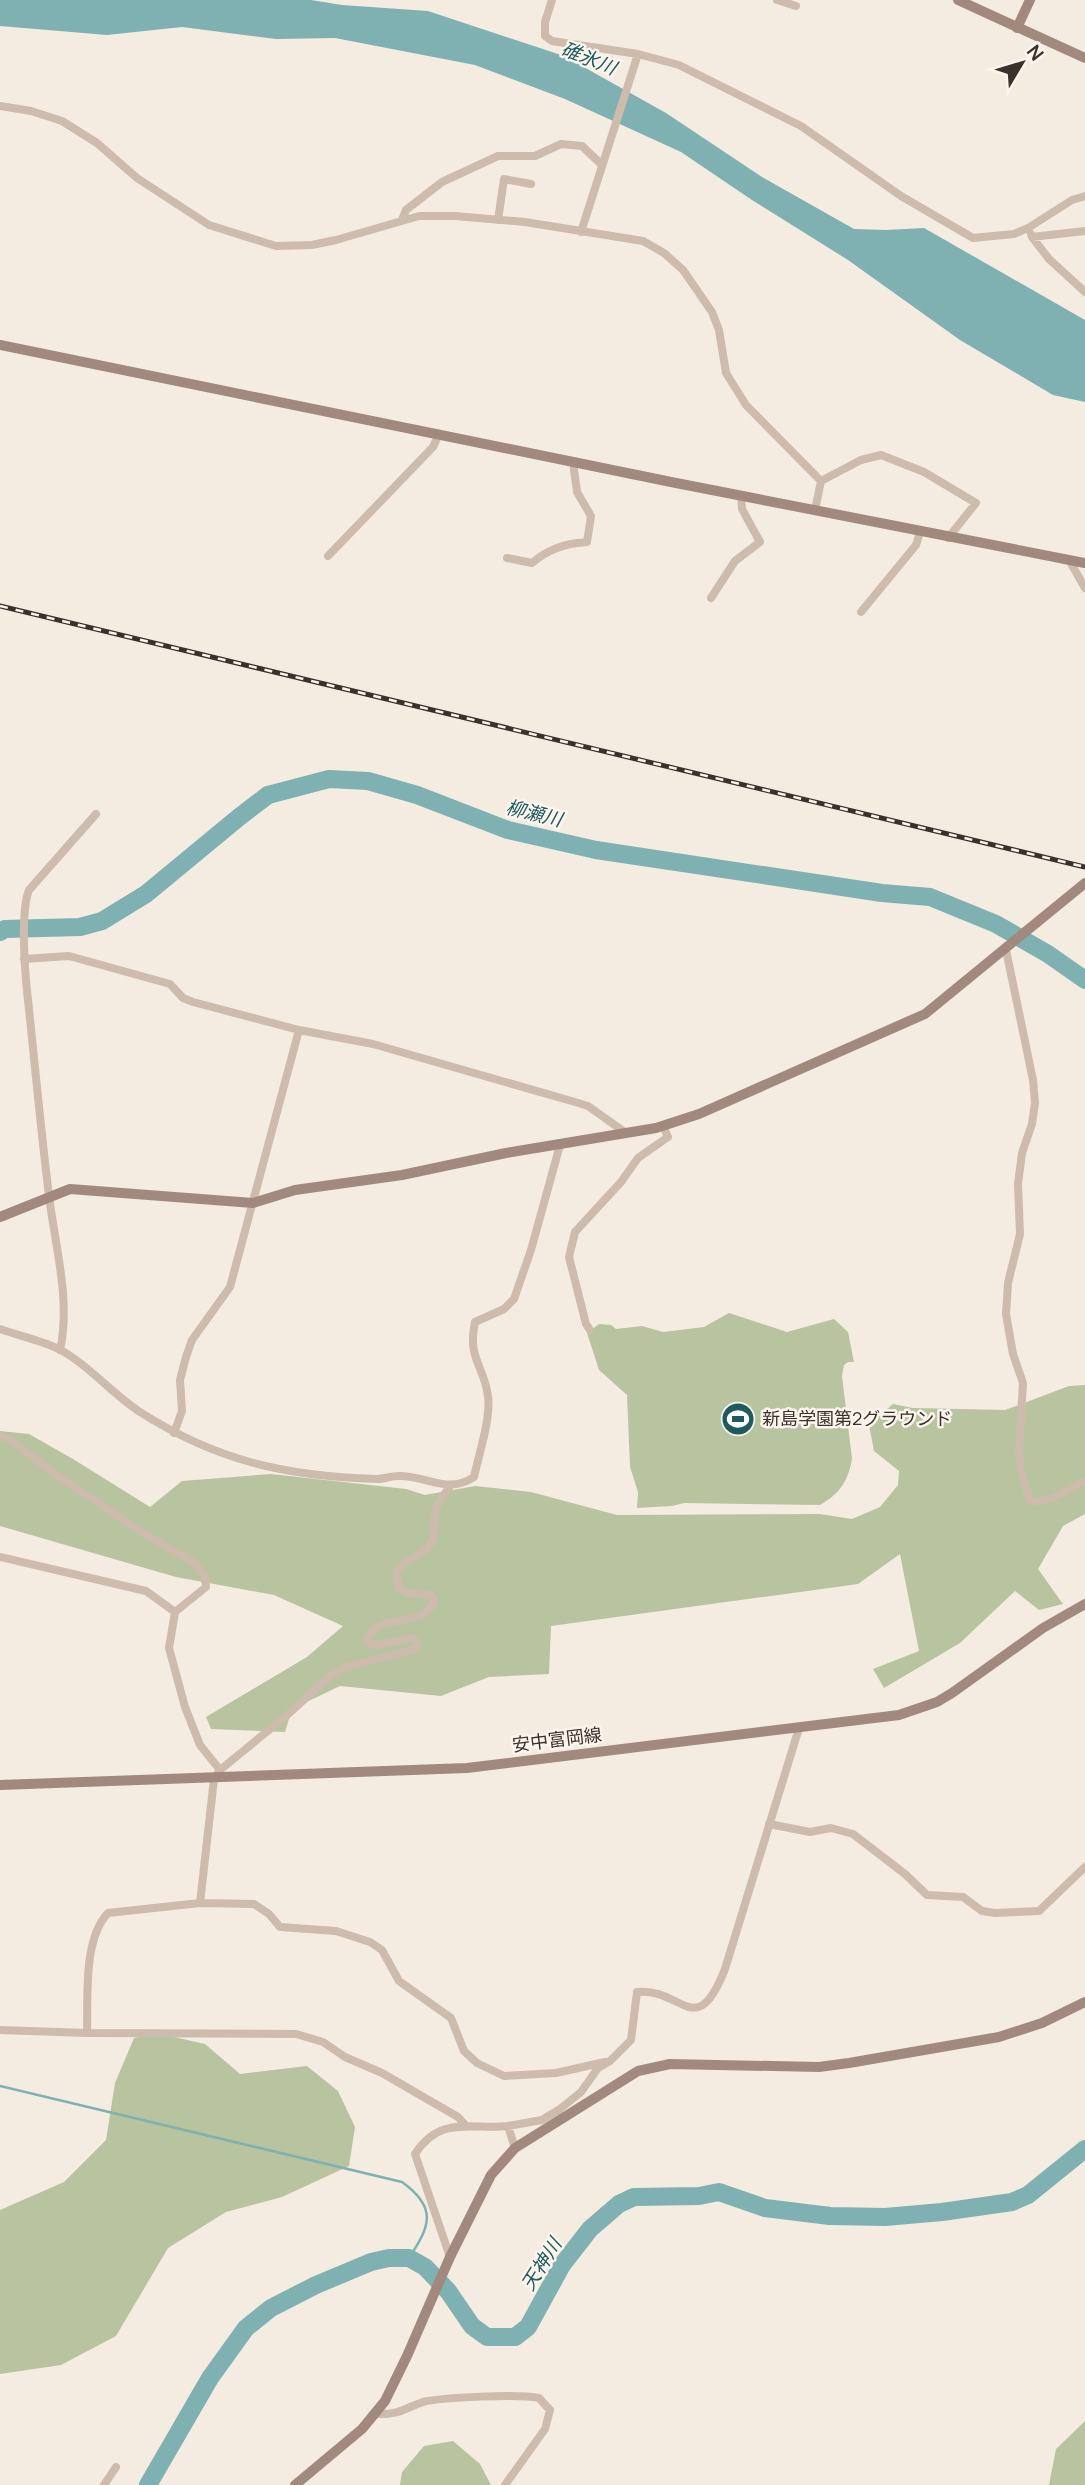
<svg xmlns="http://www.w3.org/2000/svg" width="1085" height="2485" font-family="Manrope,'Noto Sans JP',sans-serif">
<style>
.green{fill:#b8c4a0}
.water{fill:#7fb0b2}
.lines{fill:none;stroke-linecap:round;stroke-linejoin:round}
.stream{stroke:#7fb0b2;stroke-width:2.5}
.river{stroke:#7fb0b2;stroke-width:18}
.street{stroke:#cdbbac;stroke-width:8}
.secondary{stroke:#a18a7d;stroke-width:10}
.rail-casing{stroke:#3b302b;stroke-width:5}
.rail{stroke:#fbf5ee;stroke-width:2.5;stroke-dasharray:8;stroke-linecap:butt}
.labels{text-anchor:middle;stroke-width:5;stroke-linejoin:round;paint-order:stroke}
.poi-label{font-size:18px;fill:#3b302b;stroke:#fbf5ee;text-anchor:start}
.street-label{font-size:18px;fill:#3b302b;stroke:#fbf5ee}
.water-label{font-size:19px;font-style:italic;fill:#1f5a5e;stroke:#fbf5ee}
</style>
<rect width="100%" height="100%" fill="#f4ebe1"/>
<path class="green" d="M 729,1313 L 787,1332 L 834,1319 L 848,1332 L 854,1362 L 848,1362 L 844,1365 L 842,1376 L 852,1459 C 848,1482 839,1494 820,1505 L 684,1503 L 672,1506 L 637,1508 L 638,1492 L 630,1467 L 627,1395 L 599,1370 L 587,1333 L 599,1324 L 611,1325 L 616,1329 L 642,1326 L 663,1332 L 704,1327 Z
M 1085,1385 L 1085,1514 L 1063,1526 L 1038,1569 L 1063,1604 L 1039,1610 L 1015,1591 L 960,1643 L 884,1688 L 873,1669 L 919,1651 L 900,1554 L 858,1584 L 551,1626 L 549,1674 L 489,1677 L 441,1696 L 340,1686 L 292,1709 L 285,1732 L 211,1729 L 206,1717 L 307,1657 L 343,1626 L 274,1595 L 176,1577 L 0,1526 L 0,1431 L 29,1434 L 73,1459 L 150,1507 L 182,1481 L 271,1474 L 406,1489 L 425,1495 L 475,1486 L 531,1492 L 617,1515 L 820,1514 L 852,1519 L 880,1507 L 898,1485 L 899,1471 L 874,1451 L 869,1425 L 893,1404 L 913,1408 L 1005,1410 L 1069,1386 Z
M 156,2033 L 205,2044 L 240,2074 L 307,2066 L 338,2091 L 355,2127 L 349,2166 L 282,2197 L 226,2212 L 168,2248 L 116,2336 L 61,2365 L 0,2374 L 0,2210 L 64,2182 L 106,2140 L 115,2083 L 134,2038 Z
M 1085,2421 L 1085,2485 L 1049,2485 L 1056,2449 Z
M 453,2441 L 480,2464 L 491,2485 L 400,2485 L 402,2472 L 424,2446 Z"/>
<path class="water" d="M 0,0 L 311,0 L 342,5 L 428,11 L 564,56 L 666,113 L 762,177 L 854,229 L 886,230 L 924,228 L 1085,320 L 1085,402 L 1053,395 L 960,340 L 848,260 L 752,200 L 681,152 L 565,99 L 475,65 L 335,38 L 276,39 L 182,27 L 107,35 L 0,26 Z"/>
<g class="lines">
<path class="stream" d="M 0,2086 L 402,2182 C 438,2208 430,2226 409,2258"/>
<path class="river" d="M 0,932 L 5,929 L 80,927 L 102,921 L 146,894 L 238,818 L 268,795 L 329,779 L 368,781 L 417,795 L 508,830 L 596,850 L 882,893 L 930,897 L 996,924 L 1048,954 L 1085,980
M 148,2485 L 210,2378 L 246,2328 L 271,2308 L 316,2285 L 371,2262 L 389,2258 L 409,2258 L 425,2267 L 448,2291 L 472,2326 L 487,2337 L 515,2337 L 528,2327 L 562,2265 L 590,2229 L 619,2204 L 634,2197 L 699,2196 L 719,2192 L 765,2208 L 830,2216 L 885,2217 L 942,2212 L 1012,2202 L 1028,2195 L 1085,2149"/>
<path class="street" d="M 552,0 L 545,22 L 545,36 L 552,41 L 638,54 L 679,65 L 801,126 L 901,196 L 973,238 L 1014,234 L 1028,228 L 1072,200 L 1085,196
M 777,0 L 796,6
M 0,106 L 31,111 L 62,121 L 97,143 L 137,178 L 209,225 L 276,246 L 312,245 L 336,240 L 419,216 L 455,216 L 525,222 L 643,241 L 664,253 L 683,270 L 712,312 L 719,330 L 726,373 L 746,405 L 821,481
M 402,220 L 406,210 L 442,182 L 498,156 L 535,156 L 561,144 L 582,146 L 602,165
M 498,220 L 504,179 L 531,184
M 581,232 L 638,54
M 1031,234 L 1032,237 L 1085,231
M 1032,237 L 1049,259 L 1085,292
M 815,510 L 821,481 L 861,460 L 881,455 L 924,472 L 976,503 L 948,538
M 328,556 L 433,447 L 439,434
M 507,558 L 532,563 C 547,550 566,543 587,542 L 591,516 L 577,492 L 573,462
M 1069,560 L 1085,588
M 711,598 L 735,561 L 760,542 L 742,509 L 741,496
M 861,612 L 916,545 L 920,532
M 1006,950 L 1033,1080 L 1035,1103 L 1032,1124 L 1022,1153 L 1018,1184 L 1020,1234 L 1008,1283 L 1006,1314 L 1013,1354 L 1023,1383 L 1019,1451 L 1021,1472 L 1030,1500 C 1047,1506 1068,1488 1085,1481
M 24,959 L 69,956 L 170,984 L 183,998 L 193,1002 L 299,1030 L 373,1044 L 575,1102 L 588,1106 L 626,1133
M 0,1329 C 23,1337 49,1342 69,1355 C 95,1372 114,1395 140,1412 C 217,1461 285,1476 377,1479 C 384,1479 391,1476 398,1476 C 427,1475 447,1495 474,1477 C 479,1454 491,1418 488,1396 C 484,1366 467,1358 475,1322 L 504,1309 L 514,1299 L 531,1250 L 560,1145
M 590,1330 L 586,1324 L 569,1257 L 575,1232 L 621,1182 L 638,1158 L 668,1137 L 663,1126
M 60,1350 C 71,1300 55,1246 49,1196 C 41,1131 35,1066 28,1000 C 25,974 20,913 29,890 L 96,814
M 174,1433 L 182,1411 L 180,1380 L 186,1357 L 192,1340 L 230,1287 L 299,1030
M 0,1436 L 11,1440 L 55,1474 L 143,1533 L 196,1564 L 205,1577 L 206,1587 L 175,1612 L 169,1648 L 185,1707 L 200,1745 L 220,1770
M 0,1557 L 146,1591 L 175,1612
M 769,1824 L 810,1832 L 831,1828 L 853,1834 L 905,1874 L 927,1895 L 963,1897 L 982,1911 L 995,1913 L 1039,1911 L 1085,1867
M 200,1903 L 254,1904 L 269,1914 L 280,1927 L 336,1931 L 370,1942 L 382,1950 L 399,1981 L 451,2018 L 464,2051 L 477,2063 L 504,2076 L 556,2073 L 605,2062
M 0,2030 L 87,2033 L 296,2034 L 323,2042 L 345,2057 L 382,2073 L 458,2117 L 465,2125
M 87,2033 C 88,1998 83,1939 108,1913 L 200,1903 L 214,1779 L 220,1770 L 286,1716 L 331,1675 L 347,1667 L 416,1649 L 417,1643 L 413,1638 L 377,1645 L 372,1645 L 367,1640 C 377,1610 425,1630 434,1601 L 431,1595 L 407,1593 L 399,1589 L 396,1574 C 404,1558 418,1558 429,1546 C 437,1537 433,1525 435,1514 C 437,1502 444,1495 451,1485
M 508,2126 L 542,2120 L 560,2109 L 581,2092 L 598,2068 L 610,2061 L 631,2040 L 637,1992 C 682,1987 696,2043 725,1969 L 799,1728
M 450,2257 L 415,2154 C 440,2115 470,2130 508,2126 L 515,2148
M 376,2414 C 399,2415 403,2409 423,2402 C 443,2397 519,2394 539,2398 L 550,2410 L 545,2429 L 505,2485
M 104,2485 L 116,2467"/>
<path class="secondary" d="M 958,0 L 1085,58
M 1017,28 L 1030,0
M 0,345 L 676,483 L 1085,563
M 0,1217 L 70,1189 L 253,1203 L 295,1190 L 402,1175 L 506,1153 L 656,1128 L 699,1114 L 925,1014 L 1085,883
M 0,1785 L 467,1768 L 899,1715 L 937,1702 L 952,1693 L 1043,1628 L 1085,1604
M 295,2485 L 362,2429 L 385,2401 L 407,2356 L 450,2257 L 491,2175 L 515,2148 L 638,2071 L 670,2064 L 819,2067 L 849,2063 L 999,2037 L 1042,2023 L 1085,2002"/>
<defs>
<path id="rail" d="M 0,606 L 1085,867"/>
</defs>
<use href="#rail" class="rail-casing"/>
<use href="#rail" class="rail"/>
</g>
<defs>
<symbol id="stadium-disc" viewBox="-11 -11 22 22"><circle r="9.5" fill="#1f5a5e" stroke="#fbf5ee"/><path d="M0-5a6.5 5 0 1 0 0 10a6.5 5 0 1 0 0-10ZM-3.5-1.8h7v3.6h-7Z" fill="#fff"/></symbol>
</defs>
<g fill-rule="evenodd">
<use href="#stadium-disc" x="719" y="1400" width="38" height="38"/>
</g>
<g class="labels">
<g class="poi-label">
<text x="762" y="1425">新島学園第2グラウンド</text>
</g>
<g class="street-label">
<text transform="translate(557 1740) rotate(-7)" y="6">安中富岡線</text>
</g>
<g class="water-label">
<text transform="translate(589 58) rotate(22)" y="7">碓氷川</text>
<text transform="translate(534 813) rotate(14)" y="7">柳瀬川</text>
<text transform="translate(541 2264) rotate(-58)" y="7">天神川</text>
</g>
</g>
<g transform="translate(1022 63) rotate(52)" stroke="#fbf5ee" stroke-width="5" paint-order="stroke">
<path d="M0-5L12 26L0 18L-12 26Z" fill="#3b302b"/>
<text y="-10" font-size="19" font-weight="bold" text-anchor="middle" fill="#3b302b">N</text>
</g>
</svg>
